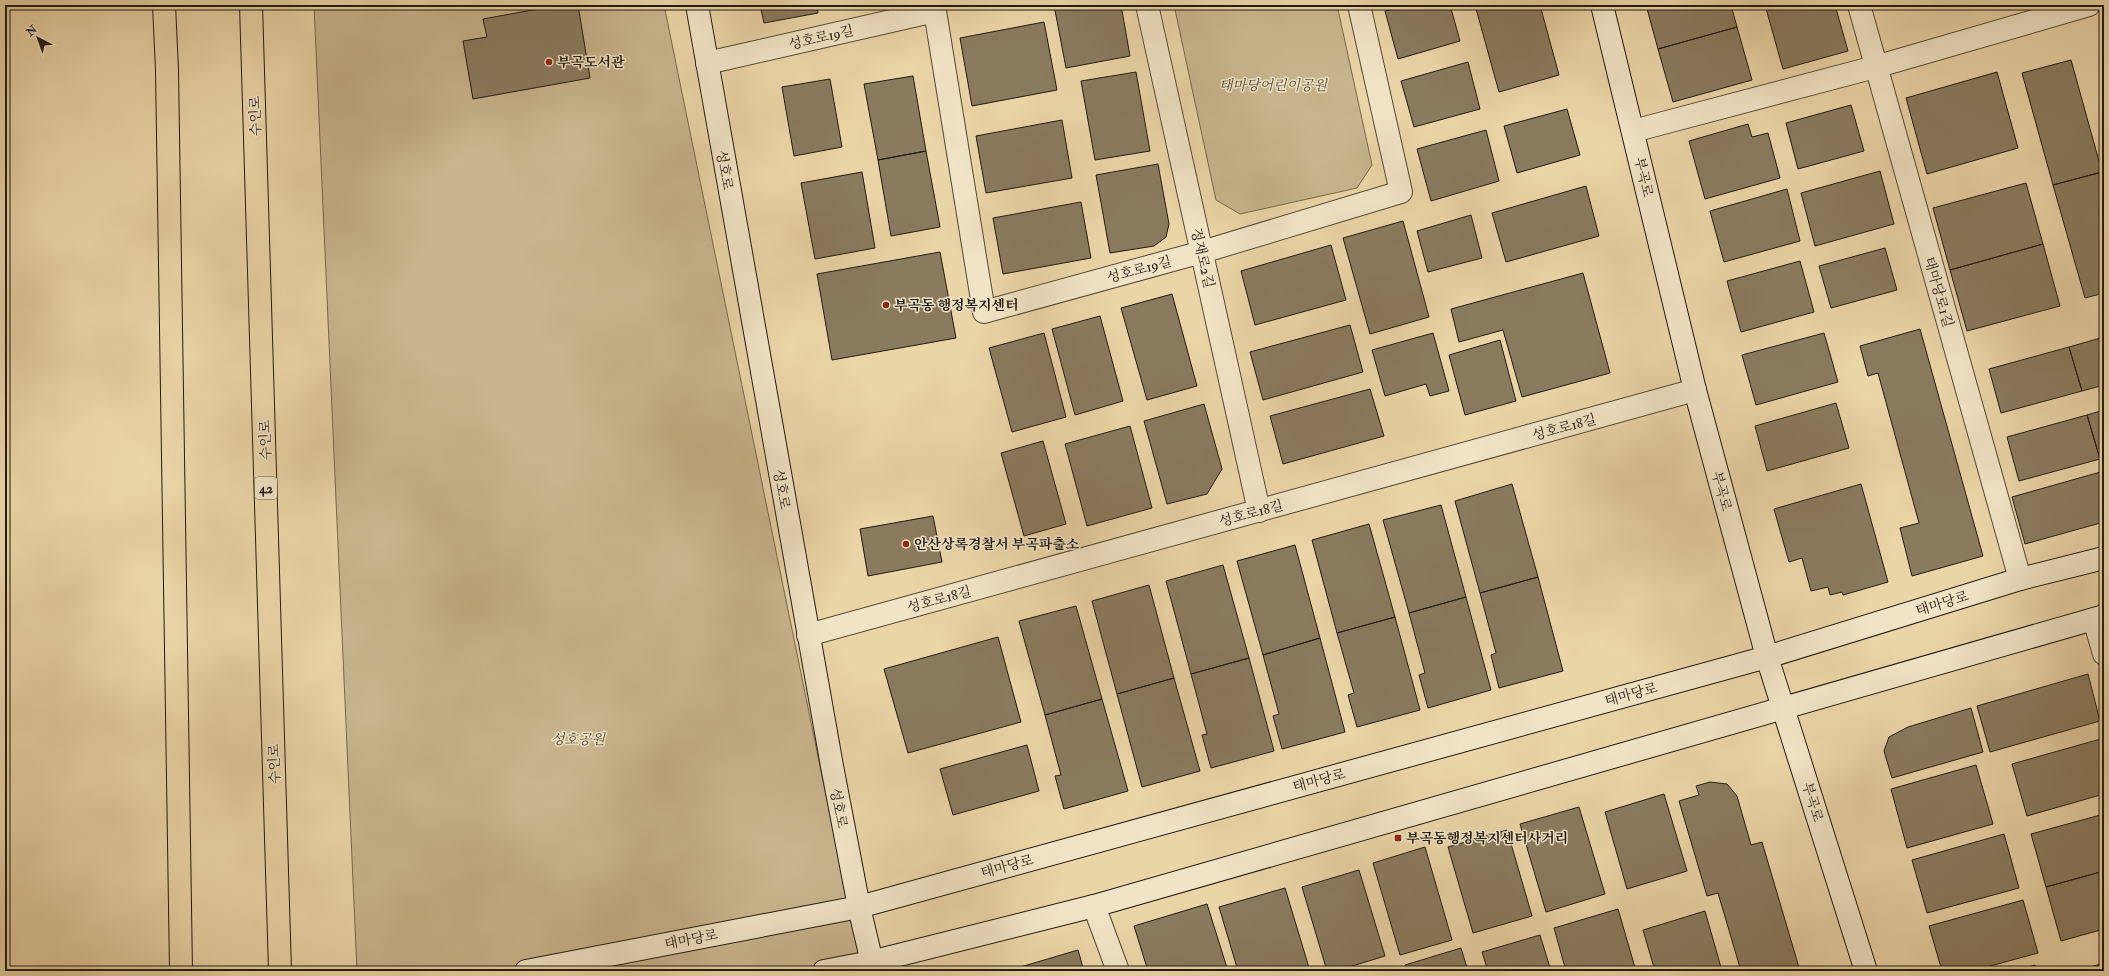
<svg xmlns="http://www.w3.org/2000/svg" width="2109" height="976" font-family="'IM FELL Double Pica','Noto Serif KR',serif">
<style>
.green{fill:#c8b58d;stroke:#75684e}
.building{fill:#8a7b5f;stroke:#221a10}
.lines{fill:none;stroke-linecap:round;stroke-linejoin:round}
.street-casing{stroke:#544936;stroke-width:24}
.secondary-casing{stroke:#221a10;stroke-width:24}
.primary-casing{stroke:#221a10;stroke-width:24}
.street{stroke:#f1e4c6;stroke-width:22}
.secondary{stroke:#f1e4c6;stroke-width:22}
.primary{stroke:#ead5a7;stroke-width:22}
.poi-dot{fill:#8f2418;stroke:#f1e4c6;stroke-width:1.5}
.labels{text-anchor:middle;stroke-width:3;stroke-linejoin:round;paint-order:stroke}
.shield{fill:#f1e4c6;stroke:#605747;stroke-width:1}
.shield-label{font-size:13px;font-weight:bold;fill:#221a10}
.street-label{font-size:14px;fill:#221a10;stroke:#f1e4c6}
.poi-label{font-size:14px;font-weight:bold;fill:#221a10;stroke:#f1e4c6;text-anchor:start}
.park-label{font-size:14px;font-style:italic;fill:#544836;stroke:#f1e4c6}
</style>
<rect width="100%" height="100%" fill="#ead5a7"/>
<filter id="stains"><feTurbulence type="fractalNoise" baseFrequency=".005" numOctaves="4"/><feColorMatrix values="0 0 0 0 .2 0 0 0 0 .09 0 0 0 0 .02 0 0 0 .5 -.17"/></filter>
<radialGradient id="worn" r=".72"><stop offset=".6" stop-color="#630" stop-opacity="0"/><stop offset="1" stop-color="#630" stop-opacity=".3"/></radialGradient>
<path class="green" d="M 314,5 L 664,5 L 862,971 L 357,971 Z
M 1174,5 L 1337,5 L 1372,165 L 1357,188 L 1240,214 L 1216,200 Z"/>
<path class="building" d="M 560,5 L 578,5 L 590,78 L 473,99 L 463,41 L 487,37 L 483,19 Z
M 760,5 L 817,5 L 818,13 L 764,23 Z
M 956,5 L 981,5 L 957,9 Z
M 1054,5 L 1121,5 L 1130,56 L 1066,68 Z
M 1406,5 L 1450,5 L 1460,41 L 1398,59 L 1385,11 Z
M 1475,5 L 1540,5 L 1559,75 L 1499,92 Z
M 1646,5 L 1731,5 L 1737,27 L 1658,49 Z
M 1765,5 L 1835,5 L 1848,51 L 1783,69 Z
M 1044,22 L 1057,90 L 972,106 L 960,38 Z
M 1737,27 L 1752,80 L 1673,102 L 1658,49 Z
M 2071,60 L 2102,172 L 2053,185 L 2022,73 Z
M 1468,62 L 1480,109 L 1414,127 L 1401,81 Z
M 1136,72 L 1150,151 L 1095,160 L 1081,81 Z
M 1997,72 L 2018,148 L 1927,174 L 1906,98 Z
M 913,76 L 926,151 L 878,160 L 864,84 Z
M 830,79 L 842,147 L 794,156 L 782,87 Z
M 1851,105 L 1864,151 L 1798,169 L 1786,123 Z
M 1567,109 L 1580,155 L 1517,173 L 1504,126 Z
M 1062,120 L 1072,178 L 986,193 L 976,136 Z
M 1748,124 L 1752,137 L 1768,133 L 1780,178 L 1705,199 L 1689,141 Z
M 1486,130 L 1499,181 L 1431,201 L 1417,149 Z
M 926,151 L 940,227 L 891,236 L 878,160 Z
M 1158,164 L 1169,224 L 1166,237 L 1154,246 L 1110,253 L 1096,175 Z
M 1880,171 L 1894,224 L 1815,246 L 1801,193 Z
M 862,172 L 875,248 L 815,259 L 801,183 Z
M 2102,172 L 2104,181 L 2104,293 L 2085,298 L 2053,185 Z
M 2026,183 L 2043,244 L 1950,270 L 1933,208 Z
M 1586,186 L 1599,236 L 1506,262 L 1492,213 Z
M 1787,189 L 1800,241 L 1724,262 L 1710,211 Z
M 1081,202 L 1091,258 L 1003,274 L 993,218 Z
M 1471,215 L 1482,258 L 1428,272 L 1417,231 Z
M 1403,221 L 1429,317 L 1370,334 L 1343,238 Z
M 2043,244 L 2060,306 L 1967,331 L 1950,270 Z
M 1331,245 L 1346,300 L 1255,325 L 1241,271 Z
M 1885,248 L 1897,290 L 1831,308 L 1819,266 Z
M 940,252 L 956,338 L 832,360 L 817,274 Z
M 1800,261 L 1814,312 L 1741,332 L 1727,281 Z
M 1583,273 L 1610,373 L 1522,397 L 1503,330 L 1459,342 L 1451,309 Z
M 1172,294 L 1197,386 L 1147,400 L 1121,308 Z
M 1100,316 L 1123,401 L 1075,415 L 1052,329 Z
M 1350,325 L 1363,372 L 1263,400 L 1250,352 Z
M 1920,329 L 1983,556 L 1912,576 L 1900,528 L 1919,523 L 1878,373 L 1868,376 L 1860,346 Z
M 1044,333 L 1066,417 L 1012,432 L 989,348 Z
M 1433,333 L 1449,391 L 1430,396 L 1426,384 L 1385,396 L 1372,350 Z
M 1824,333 L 1838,382 L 1756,405 L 1742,355 Z
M 2104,337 L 2104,385 L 2082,391 L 2069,347 Z
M 1500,340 L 1516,401 L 1465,415 L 1449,355 Z
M 2069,347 L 2082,391 L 2001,413 L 1989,369 Z
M 1370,389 L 1384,436 L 1283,464 L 1270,416 Z
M 1836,403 L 1849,448 L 1767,471 L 1755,426 Z
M 1204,404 L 1222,469 L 1207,494 L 1167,504 L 1144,421 Z
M 2104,410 L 2104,458 L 2100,459 L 2087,415 Z
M 2087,415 L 2100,459 L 2019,481 L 2007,437 Z
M 1130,426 L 1152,508 L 1087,526 L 1065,444 Z
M 1043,441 L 1066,524 L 1024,536 L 1001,453 Z
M 2104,471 L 2104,522 L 2025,544 L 2012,497 Z
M 1512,484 L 1538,577 L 1480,593 L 1455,501 Z
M 1861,484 L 1888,582 L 1843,595 L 1842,592 L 1830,595 L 1828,587 L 1811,591 L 1802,558 L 1789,562 L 1774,509 Z
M 1441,505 L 1466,597 L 1409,613 L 1383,520 Z
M 933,516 L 942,562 L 868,576 L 860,529 Z
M 1369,524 L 1395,617 L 1337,633 L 1312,540 Z
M 1295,545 L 1320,638 L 1263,655 L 1237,561 Z
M 1223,565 L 1249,658 L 1191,674 L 1166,581 Z
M 1538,577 L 1563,671 L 1499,688 L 1491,655 L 1496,653 L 1480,593 Z
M 1149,585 L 1174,678 L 1117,694 L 1092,601 Z
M 1466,597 L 1491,690 L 1428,708 L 1419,675 L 1425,673 L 1409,613 Z
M 1076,606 L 1102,699 L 1045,715 L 1019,621 Z
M 1395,617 L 1420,710 L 1357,727 L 1348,695 L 1354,693 L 1337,633 Z
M 998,637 L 1021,722 L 908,753 L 884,669 Z
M 1320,638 L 1345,732 L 1282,749 L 1273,716 L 1279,714 L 1263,655 Z
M 1249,658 L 1274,751 L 1211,768 L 1202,735 L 1207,734 L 1191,674 Z
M 2088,674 L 2100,721 L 1990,752 L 1977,706 Z
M 1174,678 L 1200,771 L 1142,787 L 1117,694 Z
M 1102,699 L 1128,791 L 1064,809 L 1055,776 L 1061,775 L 1045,715 Z
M 1971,708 L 1983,752 L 1892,778 L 1884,751 L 1889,737 L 1908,727 Z
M 2104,738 L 2104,794 L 2027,816 L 2012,764 Z
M 1027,745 L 1039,791 L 953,815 L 940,769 Z
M 1976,765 L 1993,824 L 1907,848 L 1891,789 Z
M 1710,782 L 1727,784 L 1737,796 L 1751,845 L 1762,842 L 1800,971 L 1741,971 L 1718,893 L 1707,896 L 1679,801 L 1699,795 L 1696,786 Z
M 1664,794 L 1687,871 L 1627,889 L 1605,812 Z
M 1579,807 L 1605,894 L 1546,912 L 1520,824 Z
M 2104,814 L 2104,871 L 2046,887 L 2031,834 Z
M 1507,830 L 1532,916 L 1473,933 L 1448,847 Z
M 2004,834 L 2019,888 L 1927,913 L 1912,860 Z
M 1425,847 L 1452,940 L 1400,955 L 1373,863 Z
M 1359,870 L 1385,956 L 1336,971 L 1327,971 L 1302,887 Z
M 2104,871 L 2104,929 L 2061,941 L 2046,887 Z
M 1285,888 L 1310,971 L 1238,971 L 1219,907 Z
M 2023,900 L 2038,953 L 1972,971 L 1942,971 L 1929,926 Z
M 1207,904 L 1228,971 L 1148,971 L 1134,926 Z
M 1618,909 L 1636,971 L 1566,971 L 1554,928 Z
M 1705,911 L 1722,971 L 1655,971 L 1643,930 Z
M 1540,935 L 1551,971 L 1488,971 L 1482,952 Z
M 1461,948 L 1468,971 L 1407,971 L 1405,965 Z
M 1078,950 L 1084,971 L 1018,971 L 1017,968 Z
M 2104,963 L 2104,971 L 2077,971 Z
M 2035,965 L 2037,971 L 2015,971 Z"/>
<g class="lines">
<defs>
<path id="street" d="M 934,5 L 984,312 L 1202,252 L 1401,192 L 1359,5
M 1147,5 L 1259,511
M 1859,5 L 2020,579
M 707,63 L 935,11
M 1633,131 L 1875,67 L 2089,5
M 2094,619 L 2104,654
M 808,635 L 1695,390
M 1094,906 L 1118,971"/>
<path id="secondary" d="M 697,5 L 832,766 L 859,907 L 874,971
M 1602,5 L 1695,390 L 1767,657 L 1866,971
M 526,971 L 859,907 L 1767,657 L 2020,579 L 2104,558
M 824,971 L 871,962 L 1094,906 L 2104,616"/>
<path id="primary" d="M 164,5 L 167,70 L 181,971
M 251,5 L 280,971"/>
</defs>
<use href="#street" class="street-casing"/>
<use href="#secondary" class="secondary-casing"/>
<use href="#primary" class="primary-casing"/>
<use href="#street" class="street"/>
<use href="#secondary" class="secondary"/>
<use href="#primary" class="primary"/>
</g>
<g class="poi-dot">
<circle cx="549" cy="62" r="4"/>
<circle cx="886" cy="305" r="4"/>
<circle cx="906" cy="544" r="4"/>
<rect x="1394" y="834" width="8" height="8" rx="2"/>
</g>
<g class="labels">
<rect class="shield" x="255" y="477" width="22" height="22" rx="3"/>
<g class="shield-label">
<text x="266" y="493">42</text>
</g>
<g class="street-label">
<text transform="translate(821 37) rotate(-13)" y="5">성호로19길</text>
<text transform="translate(255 116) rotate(-92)" y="5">수인로</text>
<text transform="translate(725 170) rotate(80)" y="5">성호로</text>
<text transform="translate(1644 177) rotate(77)" y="5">부곡로</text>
<text transform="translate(1203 258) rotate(77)" y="5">정재로2길</text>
<text transform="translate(1139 269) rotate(-15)" y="5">성호로19길</text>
<text transform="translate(1939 292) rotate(74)" y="5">태마당로1길</text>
<text transform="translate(1564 427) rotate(-15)" y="5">성호로18길</text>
<text transform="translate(265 440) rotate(-92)" y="5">수인로</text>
<text transform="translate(782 489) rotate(80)" y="5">성호로</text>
<text transform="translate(1722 491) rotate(75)" y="5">부곡로</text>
<text transform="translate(1251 513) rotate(-15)" y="5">성호로18길</text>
<text transform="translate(939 599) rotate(-15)" y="5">성호로18길</text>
<text transform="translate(1942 603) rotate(-17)" y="5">태마당로</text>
<text transform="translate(1631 694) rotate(-15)" y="5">태마당로</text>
<text transform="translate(274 764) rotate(-92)" y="5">수인로</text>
<text transform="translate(1319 780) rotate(-15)" y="5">태마당로</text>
<text transform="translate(1813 802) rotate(73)" y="5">부곡로</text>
<text transform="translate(839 808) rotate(79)" y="5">성호로</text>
<text transform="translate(1007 866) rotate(-15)" y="5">태마당로</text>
<text transform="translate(691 939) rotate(-11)" y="5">태마당로</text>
</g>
<g class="poi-label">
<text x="557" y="67">부곡도서관</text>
<text x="894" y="310">부곡동 행정복지센터</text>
<text x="914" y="549">안산상록경찰서 부곡파출소</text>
<text x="1406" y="843">부곡동행정복지센터사거리</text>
</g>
<g class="park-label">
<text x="1273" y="90">태마당어린이공원</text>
<text x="578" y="744">성호공원</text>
</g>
</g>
<rect width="2109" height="976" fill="none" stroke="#ead5a7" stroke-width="20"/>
<rect x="6" y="6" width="2097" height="964" fill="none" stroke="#221a10" stroke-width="2"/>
<rect x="10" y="10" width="2089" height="956" fill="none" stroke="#221a10"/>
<g transform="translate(38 38) rotate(319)" stroke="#f1e4c6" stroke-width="3" paint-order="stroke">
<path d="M0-3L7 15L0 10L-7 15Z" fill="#221a10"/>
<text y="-6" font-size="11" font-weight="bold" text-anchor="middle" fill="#221a10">N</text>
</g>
<rect width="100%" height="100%" filter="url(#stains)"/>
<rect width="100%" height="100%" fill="url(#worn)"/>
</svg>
